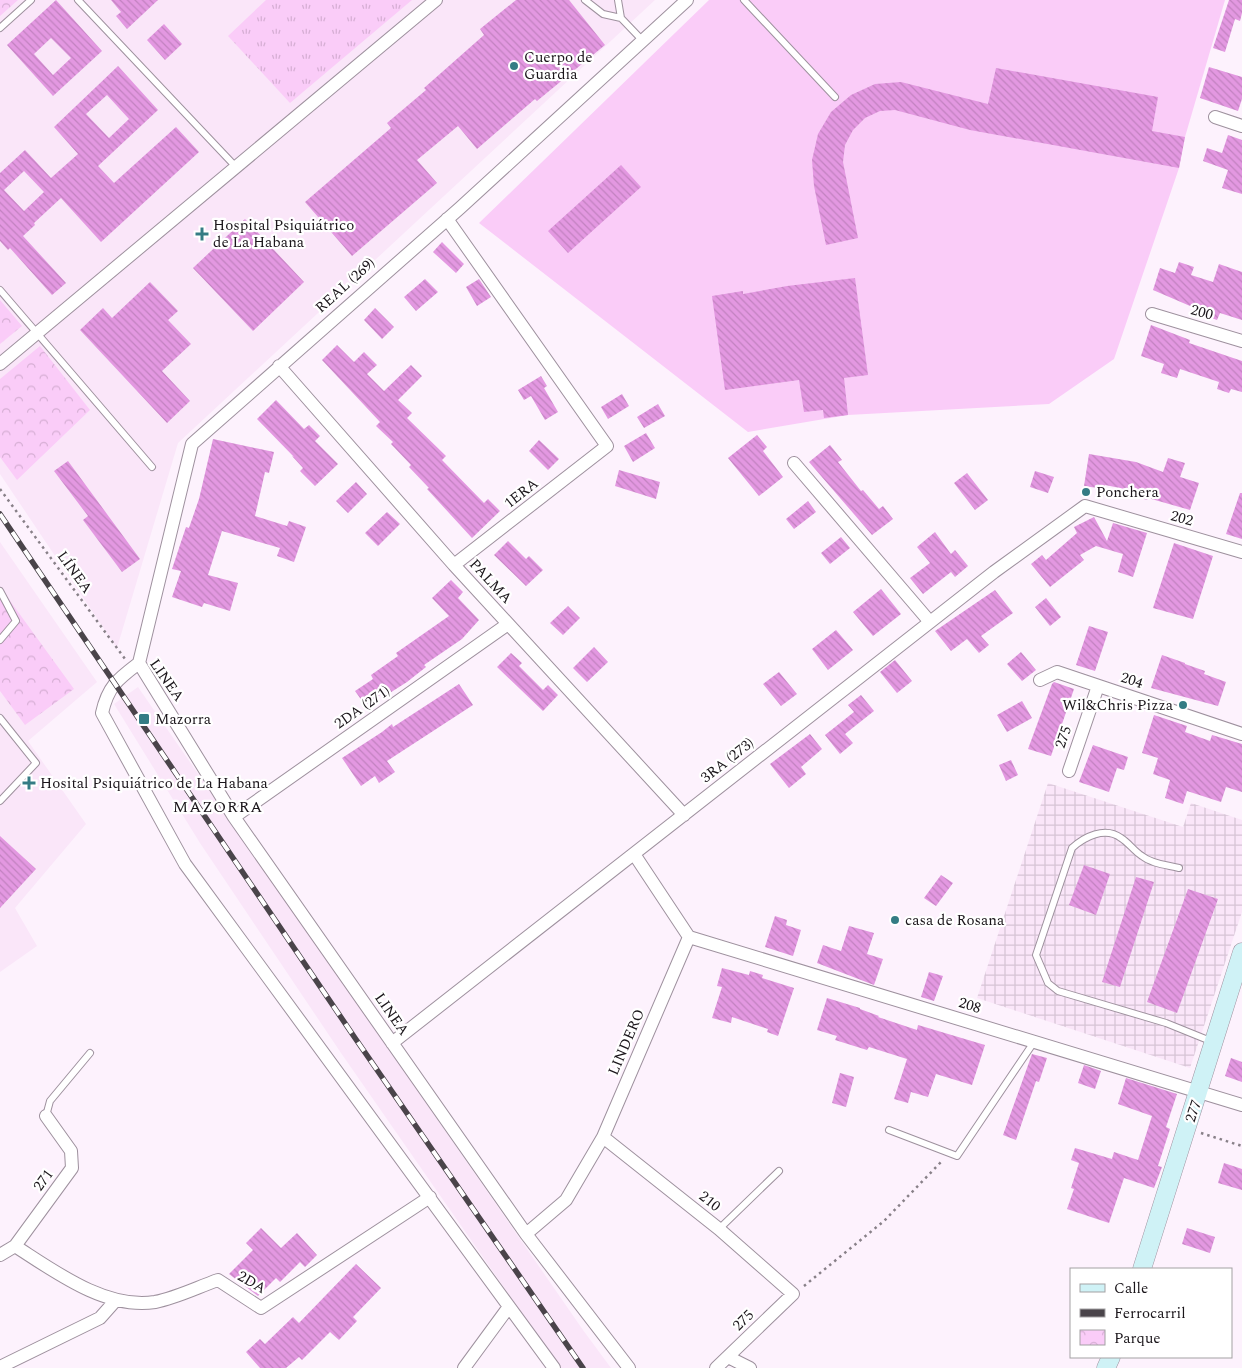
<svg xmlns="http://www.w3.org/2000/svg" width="1242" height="1368" font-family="Spectral,serif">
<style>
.built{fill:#fae6f9}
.industrial{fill:url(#industrial-grid)}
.grass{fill:url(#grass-tufts)}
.park{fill:url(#park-crowns)}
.pitch{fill:#faccf8}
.building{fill:url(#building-back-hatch);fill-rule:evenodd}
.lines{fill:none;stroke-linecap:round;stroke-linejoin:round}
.lane-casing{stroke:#9e919e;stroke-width:8}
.street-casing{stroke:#9e919e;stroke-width:14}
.secondary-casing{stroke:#9e919e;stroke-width:19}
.path{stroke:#888088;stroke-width:2.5;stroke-dasharray:2.5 4;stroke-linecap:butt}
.lane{stroke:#fff;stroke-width:6}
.street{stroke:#fff;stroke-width:12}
.secondary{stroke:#cff2f6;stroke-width:18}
.rail-casing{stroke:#4a444a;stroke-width:5.5}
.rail{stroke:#fff;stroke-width:4;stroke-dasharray:11;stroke-linecap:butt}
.poi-dot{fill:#347c84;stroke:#fff;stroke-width:2}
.labels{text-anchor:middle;stroke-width:4.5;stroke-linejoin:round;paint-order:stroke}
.poi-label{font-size:15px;fill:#1a151a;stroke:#fff;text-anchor:start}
.street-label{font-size:15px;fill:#1a151a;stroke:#fff}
.neighbourhood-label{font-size:16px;letter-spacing:1px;fill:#1a151a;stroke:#fff}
</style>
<defs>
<pattern id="industrial-grid" width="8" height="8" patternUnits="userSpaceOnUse" patternTransform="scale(1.25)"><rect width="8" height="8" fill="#fae6f9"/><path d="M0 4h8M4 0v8" fill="none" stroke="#d6c4d5"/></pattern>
<pattern id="grass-tufts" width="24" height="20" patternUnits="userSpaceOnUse" patternTransform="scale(1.25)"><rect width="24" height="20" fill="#faccf8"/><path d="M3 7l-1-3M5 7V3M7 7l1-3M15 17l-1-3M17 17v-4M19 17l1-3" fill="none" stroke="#d6aed4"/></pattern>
<pattern id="park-crowns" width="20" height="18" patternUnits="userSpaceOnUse" patternTransform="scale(1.25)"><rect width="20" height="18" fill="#faccf8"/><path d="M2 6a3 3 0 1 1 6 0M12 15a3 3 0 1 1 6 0" fill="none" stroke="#d6aed4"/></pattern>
<pattern id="building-back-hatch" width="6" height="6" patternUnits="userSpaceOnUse" patternTransform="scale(1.25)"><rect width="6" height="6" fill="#e398e1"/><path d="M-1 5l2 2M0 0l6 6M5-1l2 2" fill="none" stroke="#c282c0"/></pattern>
</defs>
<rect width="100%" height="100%" fill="#fdf2fd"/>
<path class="built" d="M 0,0 L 655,0 L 178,443 L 117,648 L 0,474 Z
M 0,542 L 97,682 L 28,741 L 86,824 L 15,908 L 37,946 L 0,972 Z
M 138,687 L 583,1330 L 611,1368 L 560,1368 L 341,1053 L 200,843 L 114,704 Z"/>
<path class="industrial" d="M 1048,783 L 1183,827 L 1191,803 L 1242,820 L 1242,912 L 1190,1068 L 977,998 Z"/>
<path class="grass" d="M 266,0 L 412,0 L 290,103 L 228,36 Z"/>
<path class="park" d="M 0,0 L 18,0 L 0,16 Z
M 0,300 L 22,326 L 0,344 Z
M 40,346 L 90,410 L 17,480 L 0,457 L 0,379 Z
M 0,587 L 74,689 L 25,725 L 0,691 Z"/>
<path class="pitch" d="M 709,0 L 1225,0 L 1185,137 L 1179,168 L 1114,359 L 1049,404 L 848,415 L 748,432 L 479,223 Z"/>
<path class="building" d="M 56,0 L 102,51 L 53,96 L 7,45 ZM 51,38 L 71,58 L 53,75 L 34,54 Z
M 111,0 L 158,0 L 127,29 L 116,16 L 121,12 Z
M 516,0 L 569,0 L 605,45 L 537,101 L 535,99 L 477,149 L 458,126 L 417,160 L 437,183 L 352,256 L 305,202 L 391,128 L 387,123 L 426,90 L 424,88 L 484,35 L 480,29 Z
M 1229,0 L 1242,0 L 1242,13 L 1240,21 L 1235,19 L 1225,52 L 1213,48 Z
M 164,24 L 182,44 L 165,60 L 147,40 Z
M 118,66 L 158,110 L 98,166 L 114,183 L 176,127 L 199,152 L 101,242 L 61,198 L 34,223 L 35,225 L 23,236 L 66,283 L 52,295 L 10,248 L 8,250 L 0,241 L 0,173 L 25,150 L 51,178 L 78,154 L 54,127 ZM 107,95 L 129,119 L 109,138 L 86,114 ZM 24,171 L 44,192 L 24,211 L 4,190 Z
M 1209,67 L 1242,77 L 1242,99 L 1238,111 L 1200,98 Z
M 996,68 L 1158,97 L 1152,131 L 1185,137 L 1179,168 L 970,130 L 895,110 L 880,111 L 865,118 L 853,130 L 845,145 L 843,162 L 858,238 L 826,245 L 814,186 L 812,160 L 818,134 L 831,112 L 851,95 L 875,84 L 901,82 L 988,104 Z
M 1228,135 L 1242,140 L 1242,194 L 1222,188 L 1228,170 L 1203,161 L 1207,148 L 1222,153 Z
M 621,165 L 641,187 L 568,253 L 548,231 Z
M 245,219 L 304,282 L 253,331 L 193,268 Z
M 442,242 L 464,264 L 456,273 L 433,252 Z
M 1179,262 L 1194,267 L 1191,275 L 1213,282 L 1219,264 L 1242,272 L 1242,320 L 1220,313 L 1217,320 L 1203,315 L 1204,312 L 1153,290 L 1160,268 L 1175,273 Z
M 855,278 L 868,375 L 844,378 L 848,415 L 824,418 L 823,410 L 804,412 L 799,380 L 725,390 L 712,296 L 743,291 L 743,294 L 787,286 Z
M 425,279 L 438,292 L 416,311 L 404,297 Z
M 479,279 L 491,297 L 477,306 L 466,287 Z
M 150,282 L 178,311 L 168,320 L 191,344 L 162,371 L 190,401 L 167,423 L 80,330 L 103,308 L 112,318 Z
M 375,308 L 394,327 L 382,339 L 364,320 Z
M 1151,325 L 1190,340 L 1189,343 L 1242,361 L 1242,392 L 1231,389 L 1229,393 L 1217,389 L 1219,382 L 1180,369 L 1177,378 L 1161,373 L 1164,364 L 1141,356 Z
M 337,345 L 354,362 L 364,352 L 377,365 L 367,374 L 384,391 L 411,365 L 422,376 L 398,400 L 412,413 L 407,418 L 446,456 L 442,460 L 484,503 L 488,499 L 500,511 L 472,538 L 427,489 L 429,488 L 409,467 L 411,465 L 391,444 L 393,442 L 376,426 L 380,422 L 322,360 Z
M 541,376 L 547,386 L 544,388 L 558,412 L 545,420 L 531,396 L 524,400 L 518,390 Z
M 622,394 L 629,406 L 608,419 L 601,407 Z
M 276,400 L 304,429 L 309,425 L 320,436 L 315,441 L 338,464 L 315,486 L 300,471 L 303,468 L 292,456 L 294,457 L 257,419 Z
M 658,404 L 665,416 L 644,428 L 637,417 Z
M 646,433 L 655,448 L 633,462 L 624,446 Z
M 757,435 L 767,447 L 763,451 L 783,477 L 759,496 L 728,458 Z
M 213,439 L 274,452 L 269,473 L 265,472 L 255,516 L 287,526 L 289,521 L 306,527 L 294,562 L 277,556 L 280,548 L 222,531 L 208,575 L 238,583 L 230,611 L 204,603 L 202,607 L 172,597 L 181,571 L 172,569 L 186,527 L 189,528 L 199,499 Z
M 539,440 L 559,459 L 548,470 L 529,451 Z
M 830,445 L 842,460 L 838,462 L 861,491 L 863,490 L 879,509 L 883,506 L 893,519 L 872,535 L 809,462 Z
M 1089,454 L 1136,462 L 1163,472 L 1168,458 L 1185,463 L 1180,477 L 1199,483 L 1190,510 L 1148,498 L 1147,500 L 1129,494 L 1130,490 L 1105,485 L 1104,489 L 1084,486 Z
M 68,461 L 140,559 L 122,572 L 83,520 L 88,516 L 54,471 Z
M 619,470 L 660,482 L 656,499 L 615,486 Z
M 1035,471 L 1054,477 L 1048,493 L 1030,487 Z
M 967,473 L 988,500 L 975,510 L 954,483 Z
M 356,482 L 367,494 L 348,513 L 336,501 Z
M 1240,493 L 1242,493 L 1242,539 L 1226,534 Z
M 808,501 L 816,512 L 794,529 L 786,519 Z
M 387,512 L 400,524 L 378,546 L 365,533 Z
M 1094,517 L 1107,541 L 1113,523 L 1147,533 L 1133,577 L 1118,572 L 1123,554 L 1096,546 L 1080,555 L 1084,560 L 1050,587 L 1031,564 L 1042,555 L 1046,560 L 1077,533 L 1074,527 Z
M 935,532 L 951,554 L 955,550 L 968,566 L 955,577 L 951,572 L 923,594 L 910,578 L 930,563 L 917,547 Z
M 841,537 L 850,548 L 830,564 L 821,553 Z
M 508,541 L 526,559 L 529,556 L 543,570 L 526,586 L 494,555 Z
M 1174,543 L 1213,556 L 1193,619 L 1153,608 Z
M 451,580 L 463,592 L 458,598 L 479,620 L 462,639 L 424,665 L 426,667 L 407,682 L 385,696 L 383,693 L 365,705 L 355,691 L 373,679 L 371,675 L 398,656 L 396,653 L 449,616 L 432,598 Z
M 881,589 L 901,614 L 873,636 L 853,612 Z
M 995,590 L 1013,613 L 981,636 L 989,645 L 979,653 L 967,639 L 951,651 L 935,631 Z
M 1046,598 L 1061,617 L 1050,626 L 1035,607 Z
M 568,606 L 580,618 L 563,635 L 550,623 Z
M 1089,626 L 1108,632 L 1095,671 L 1076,665 Z
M 836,630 L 853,650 L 828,670 L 812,649 Z
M 594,647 L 608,662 L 587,682 L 573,668 Z
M 1021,652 L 1036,670 L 1022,681 L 1007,664 Z
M 511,653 L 522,663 L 519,666 L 543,690 L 548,685 L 558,695 L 543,711 L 497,667 Z
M 1162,655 L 1185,663 L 1185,664 L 1205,671 L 1204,674 L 1226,682 L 1218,706 L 1151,688 Z
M 895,660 L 912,681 L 897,693 L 880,672 Z
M 779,672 L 797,694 L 781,706 L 763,684 Z
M 1054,682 L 1074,689 L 1051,756 L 1028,749 L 1052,684 Z
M 459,684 L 473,705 L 387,761 L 395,772 L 379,783 L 375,776 L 361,786 L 342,758 L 382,732 L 392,724 L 393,727 Z
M 861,695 L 874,711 L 845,734 L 853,743 L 840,754 L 825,735 L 854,712 L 848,705 Z
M 1022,701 L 1032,718 L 1007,732 L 997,715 Z
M 1154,715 L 1187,726 L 1185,732 L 1210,741 L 1212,735 L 1242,744 L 1242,792 L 1226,787 L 1221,802 L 1187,791 L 1183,804 L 1165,798 L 1170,780 L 1153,774 L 1158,758 L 1142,753 Z
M 810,734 L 822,749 L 801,767 L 806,774 L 789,788 L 770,764 Z
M 1093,745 L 1128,757 L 1124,770 L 1117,768 L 1109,792 L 1079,782 Z
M 1011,760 L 1018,775 L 1006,781 L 999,765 Z
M 0,836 L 36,869 L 0,908 Z
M 1084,865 L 1110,874 L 1096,915 L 1069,905 Z
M 941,875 L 953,883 L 936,906 L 924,898 Z
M 1136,877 L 1154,882 L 1120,987 L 1102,982 Z
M 1188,889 L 1218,899 L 1177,1013 L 1147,1002 Z
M 775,916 L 787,920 L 786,925 L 801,930 L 793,956 L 765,947 Z
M 849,926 L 874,933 L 867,954 L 883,959 L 874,985 L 817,963 L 823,945 L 841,951 Z
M 722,968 L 749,975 L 750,971 L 763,975 L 762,978 L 794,988 L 778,1036 L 767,1032 L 768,1029 L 732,1017 L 731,1023 L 712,1018 L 722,987 L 717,986 Z
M 929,972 L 943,976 L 934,1001 L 921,997 Z
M 827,998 L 860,1008 L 860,1009 L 879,1016 L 878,1017 L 917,1030 L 918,1025 L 985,1045 L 972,1085 L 936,1074 L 928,1097 L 911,1092 L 908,1103 L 894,1099 L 907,1059 L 869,1047 L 867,1050 L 835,1040 L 837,1036 L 817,1030 Z
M 1032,1054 L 1047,1058 L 1039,1082 L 1036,1081 L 1016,1140 L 1003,1135 Z
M 1231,1058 L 1242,1062 L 1242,1082 L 1225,1076 Z
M 1084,1065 L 1101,1071 L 1095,1089 L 1078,1083 Z
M 840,1073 L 854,1077 L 846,1107 L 832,1103 Z
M 1126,1078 L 1177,1094 L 1166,1127 L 1170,1129 L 1158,1166 L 1162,1167 L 1154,1188 L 1124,1178 L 1109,1223 L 1067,1209 L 1074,1189 L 1071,1188 L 1079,1163 L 1071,1160 L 1075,1148 L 1112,1159 L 1114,1152 L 1138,1160 L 1152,1116 L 1118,1104 Z
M 1224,1163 L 1242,1169 L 1242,1190 L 1218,1183 Z
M 261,1228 L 281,1248 L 297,1233 L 317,1255 L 305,1267 L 300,1262 L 280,1282 L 276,1278 L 258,1296 L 229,1274 L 253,1250 L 246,1243 Z
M 1187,1228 L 1215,1237 L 1210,1253 L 1182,1244 Z
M 356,1264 L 381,1288 L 353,1317 L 357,1321 L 339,1340 L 330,1332 L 302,1360 L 299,1357 L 286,1368 L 260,1368 L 246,1352 L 260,1339 L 265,1344 L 293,1317 L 299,1323 Z"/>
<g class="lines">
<defs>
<path id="lane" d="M 78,0 L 236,167
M 585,0 L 603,14 L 621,18
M 618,0 L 621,18 L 643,41
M 744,0 L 835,97
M 0,28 L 31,0
M 0,290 L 152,467
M 0,591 L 16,621 L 0,640
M 0,718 L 36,763 L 0,801
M 1179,868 C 1167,865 1152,864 1142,856 C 1134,851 1129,843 1121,838 C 1105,826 1084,837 1072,848 L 1036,955 L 1048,983 L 1058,991 L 1166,1023 L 1213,1042
M 46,1116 L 50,1101 L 90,1053
M 889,1130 L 957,1156 L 1034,1042
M 719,1229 L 779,1171"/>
<path id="street" d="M 1215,117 L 1242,126
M 447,219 L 607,446 L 454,565
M 1152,314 L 1242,341
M 0,364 L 436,0
M 279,366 L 454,565 L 684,815
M 794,463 L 930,622
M 139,663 L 192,444 L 460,208 L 687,0
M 139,663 C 118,679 108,686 102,713 L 185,864 L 554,1368
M 139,663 L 234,817 L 526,1234 L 629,1368
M 1040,680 L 1057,672 L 1242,734
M 1069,771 L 1098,686
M 234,817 L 508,624
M 689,937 L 1242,1105
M 392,1043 L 994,572 L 1085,506 L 1242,552
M 603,1137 L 719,1229 L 793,1294 L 716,1368
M 526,1234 L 566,1200 L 603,1137 L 689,937 L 634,854
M 15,1246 C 54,1271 106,1310 155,1302 C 176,1298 198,1287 218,1280 L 261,1308 L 430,1197
M 0,1255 L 15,1246 L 72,1168 L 71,1151 L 46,1116
M 728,1357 L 750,1368
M 0,1367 L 100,1318 L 116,1300
M 464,1368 L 508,1308"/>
<path id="secondary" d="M 1142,1269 L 1242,952
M 1106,1368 L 1111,1357"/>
</defs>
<use href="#lane" class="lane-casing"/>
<use href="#street" class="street-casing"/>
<use href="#secondary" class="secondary-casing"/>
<path class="path" d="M 0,489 L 125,659
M 1201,1133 L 1242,1146
M 804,1286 L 884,1221 L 942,1161"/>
<use href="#lane" class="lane"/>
<use href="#street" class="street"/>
<use href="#secondary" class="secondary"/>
<defs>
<path id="rail" d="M 0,514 L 355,1038 L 583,1368"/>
</defs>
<use href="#rail" class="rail-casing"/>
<use href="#rail" class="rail"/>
</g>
<g class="poi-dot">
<circle cx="514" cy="66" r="5"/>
<path d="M199.5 226.5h5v5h5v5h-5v5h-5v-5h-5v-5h5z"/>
<circle cx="1086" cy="492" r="5"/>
<circle cx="1183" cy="705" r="5"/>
<rect x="138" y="713" width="12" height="12" rx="2.5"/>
<path d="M26.5 775.5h5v5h5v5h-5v5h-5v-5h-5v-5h5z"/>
<circle cx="895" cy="920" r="5"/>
</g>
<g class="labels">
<g class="poi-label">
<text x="524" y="62">Cuerpo de<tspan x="524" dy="17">Guardia</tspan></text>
<text x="213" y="230">Hospital Psiquiátrico<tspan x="213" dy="17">de La Habana</tspan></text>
<text x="1096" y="497">Ponchera</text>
<text x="1173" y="710" text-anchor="end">Wil&amp;Chris Pizza</text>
<text x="155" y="724">Mazorra</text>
<text x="40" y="788">Hosital Psiquiátrico de La Habana</text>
<text x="905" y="925">casa de Rosana</text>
</g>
<g class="street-label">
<text transform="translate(345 285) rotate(-42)" y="5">REAL (269)</text>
<text transform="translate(1202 312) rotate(16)" y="5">200</text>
<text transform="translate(521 493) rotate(-38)" y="5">1ERA</text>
<text transform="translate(1182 518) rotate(16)" y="5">202</text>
<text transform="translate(75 572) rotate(54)" y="5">LÍNEA</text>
<text transform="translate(491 581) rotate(47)" y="5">PALMA</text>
<text transform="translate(167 680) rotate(55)" y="5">LINEA</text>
<text transform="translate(1132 680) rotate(18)" y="5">204</text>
<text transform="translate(362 707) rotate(-35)" y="5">2DA (271)</text>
<text transform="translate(1063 737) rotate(-71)" y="5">275</text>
<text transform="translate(727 760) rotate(-38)" y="5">3RA (273)</text>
<text transform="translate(970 1005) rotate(17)" y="5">208</text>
<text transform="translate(392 1014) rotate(55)" y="5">LINEA</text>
<text transform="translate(626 1042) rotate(-67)" y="5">LINDERO</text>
<text transform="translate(1193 1111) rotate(-72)" y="5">277</text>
<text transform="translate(43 1180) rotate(-54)" y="5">271</text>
<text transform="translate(710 1201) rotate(39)" y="5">210</text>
<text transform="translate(252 1282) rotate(30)" y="5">2DA</text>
<text transform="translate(743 1320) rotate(-44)" y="5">275</text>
</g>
<g class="neighbourhood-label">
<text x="218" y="812">MAZORRA</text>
</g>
</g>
<rect x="1070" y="1268" width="162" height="90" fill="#ffffff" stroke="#a3a1a3"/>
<rect x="1080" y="1284" width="25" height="8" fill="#cff2f6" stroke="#a3a1a3"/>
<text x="1114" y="1293" font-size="15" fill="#1a151a">Calle</text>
<rect x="1080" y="1309" width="25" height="8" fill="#4a444a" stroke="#a3a1a3"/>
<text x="1114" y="1318" font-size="15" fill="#1a151a">Ferrocarril</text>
<rect x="1080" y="1330" width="25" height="15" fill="url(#park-crowns)" stroke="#a3a1a3"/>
<text x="1114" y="1343" font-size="15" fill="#1a151a">Parque</text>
</svg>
